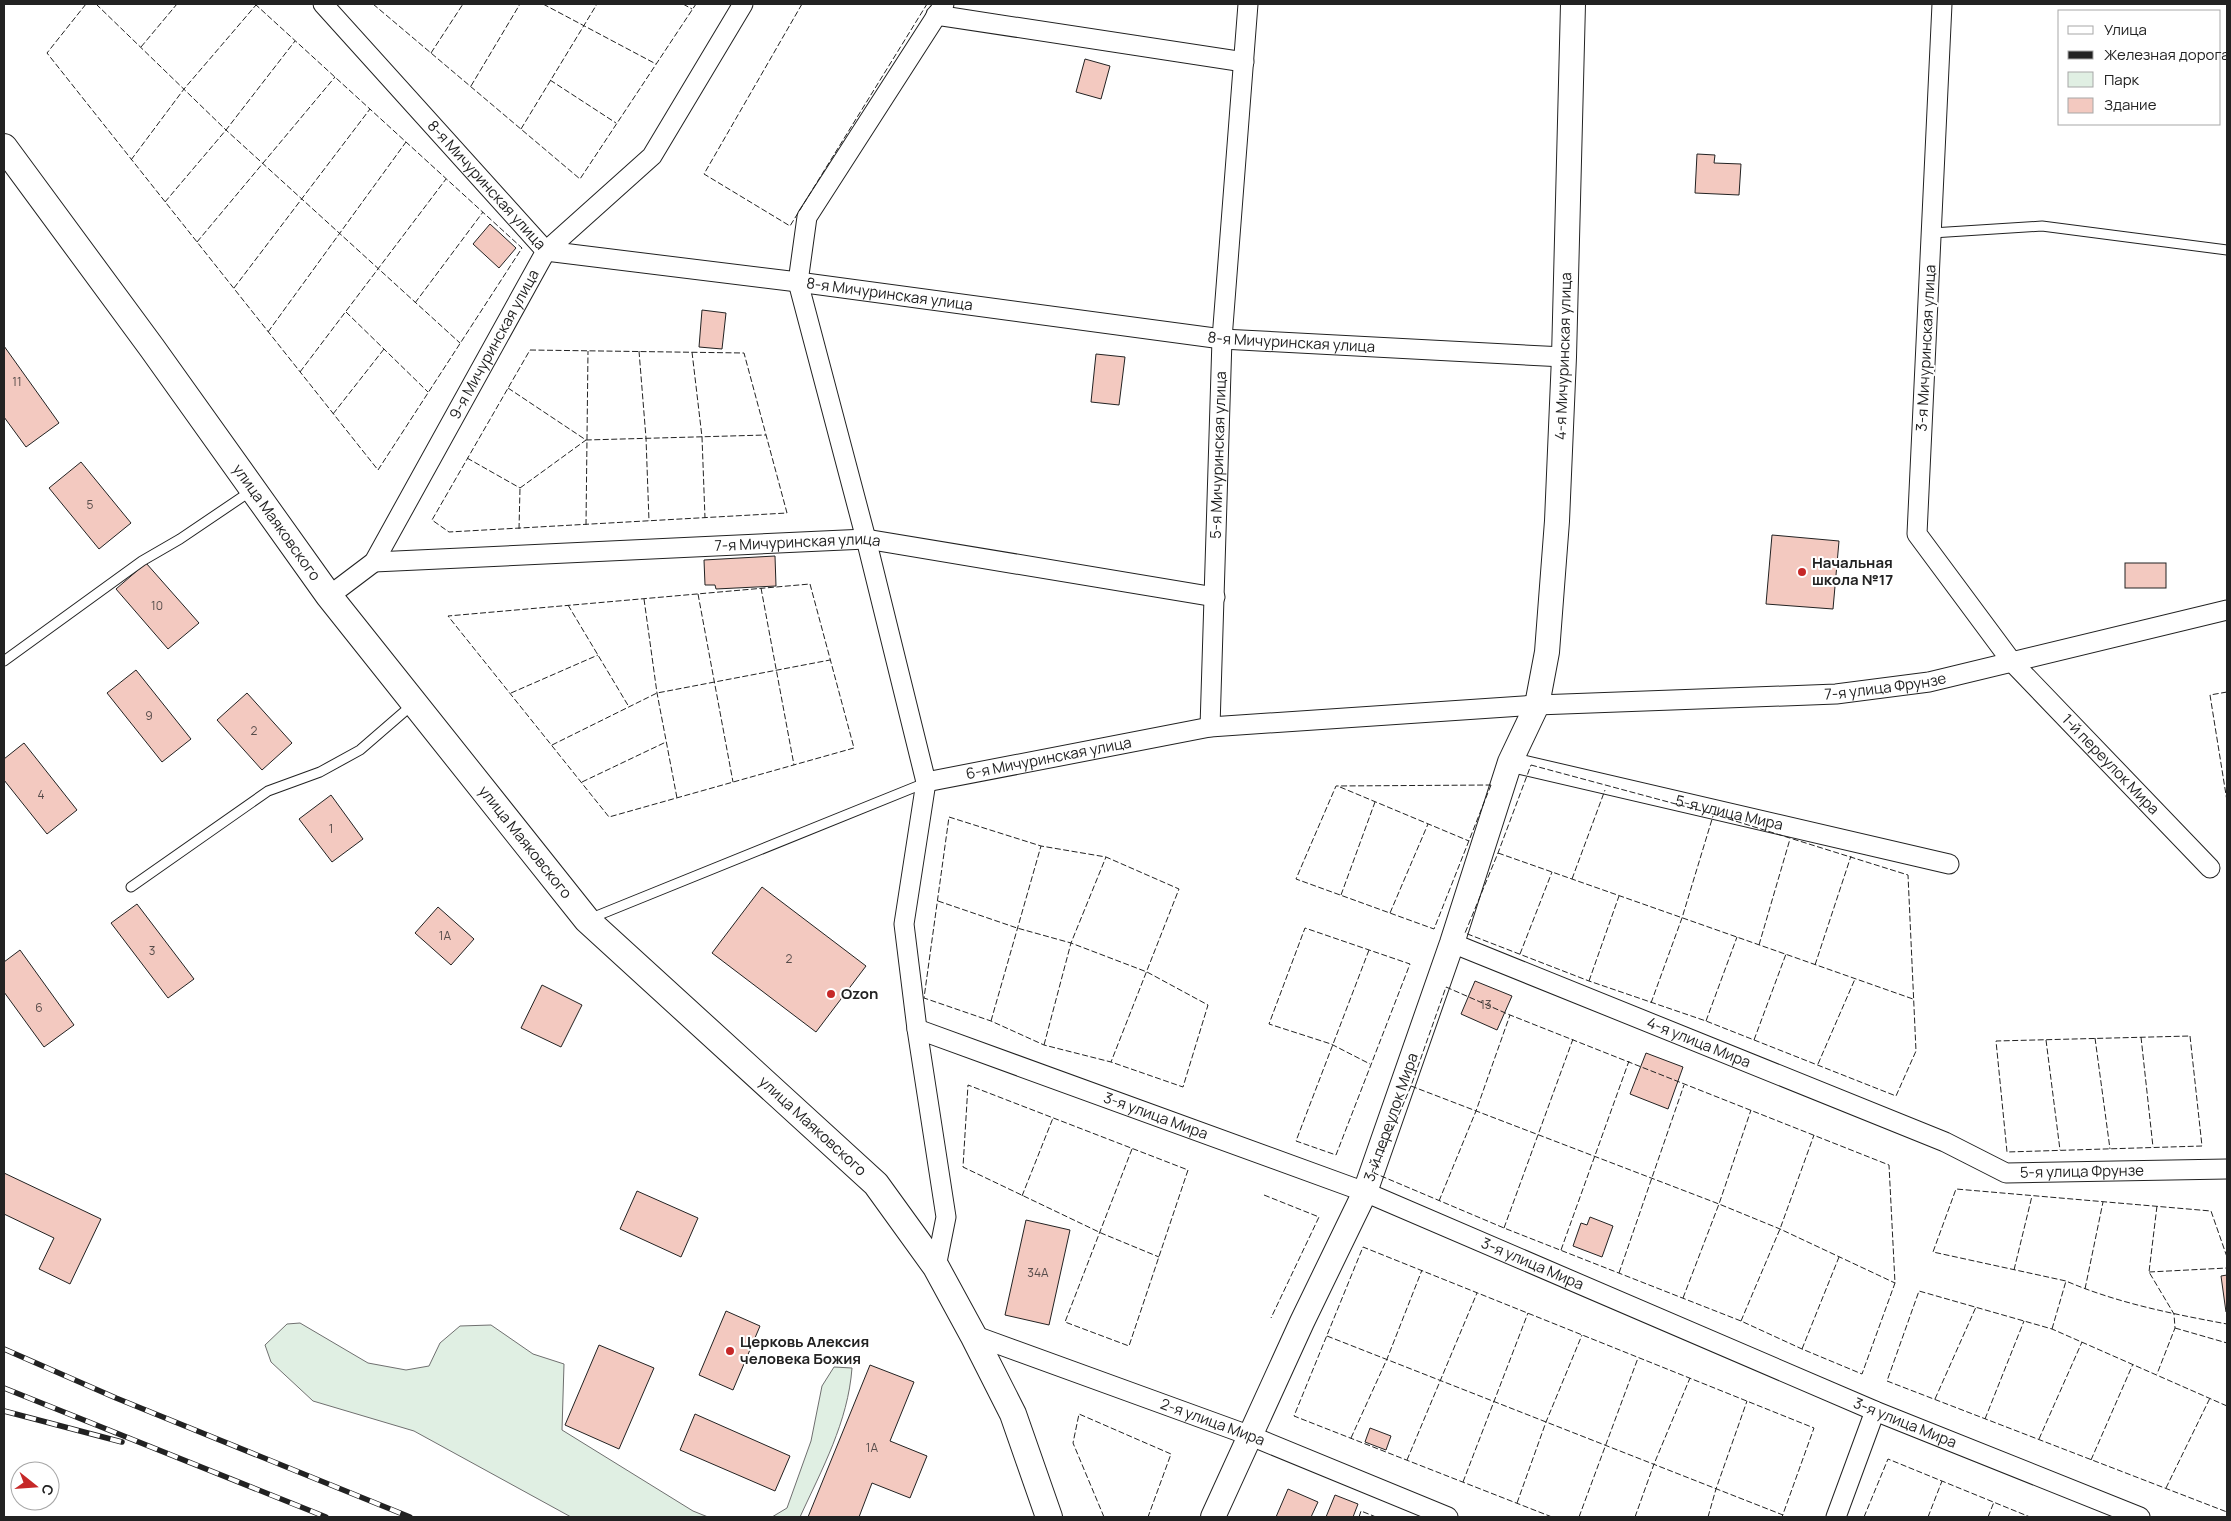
<svg xmlns="http://www.w3.org/2000/svg" width="2231" height="1521" font-family="Manrope,sans-serif">
<rect width="100%" height="100%" fill="#fff"/>
<g fill="#e0efe3" stroke="#6f6f6f">
<polygon points="300,1323 368,1363 406,1370 429,1366 440,1343 460,1326 491,1325 533,1354 564,1364 562,1430 693,1511 708,1517 571,1517 414,1431 313,1401 271,1362 265,1345 287,1324"/>
<path d="M834,1367L852,1368C848,1422 822,1469 800,1517H772L787,1508L811,1441L822,1386Z"/>
</g>
<g fill="#f3c9c0" stroke="#222">
<polygon points="1085,59 1110,66 1101,99 1076,92"/>
<polygon points="1697,154 1715,155 1714,163 1741,164 1739,195 1695,193"/>
<polygon points="490,224 516,248 499,268 473,244"/>
<polygon points="702,310 726,313 722,349 699,347"/>
<polygon points="4,346 59,423 26,447 4,417"/>
<polygon points="1096,354 1125,357 1119,405 1091,402"/>
<polygon points="81,462 131,523 99,549 49,488"/>
<polygon points="1772,535 1839,541 1833,609 1766,604"/>
<polygon points="775,556 776,586 716,589 715,585 705,585 704,560"/>
<polygon points="146,563 199,623 168,649 116,589"/>
<rect x="2125" y="563" width="41" height="25"/>
<polygon points="136,670 191,739 162,762 107,693"/>
<polygon points="247,693 292,743 262,770 217,720"/>
<polygon points="24,743 77,810 47,834 4,780 4,759"/>
<polygon points="331,795 363,839 332,862 299,819"/>
<polygon points="762,887 866,966 816,1032 712,953"/>
<polygon points="137,904 194,979 168,998 111,923"/>
<polygon points="438,907 474,939 451,965 415,933"/>
<polygon points="20,950 74,1025 44,1047 4,992 4,962"/>
<polygon points="1475,981 1512,996 1497,1030 1461,1014"/>
<polygon points="542,985 582,1005 561,1047 521,1028"/>
<polygon points="1646,1053 1683,1067 1668,1109 1630,1094"/>
<polygon points="4,1173 101,1219 70,1284 39,1269 54,1238 4,1214"/>
<polygon points="637,1191 698,1218 681,1257 620,1229"/>
<polygon points="1590,1217 1613,1226 1602,1257 1573,1246 1581,1223 1587,1225"/>
<polygon points="1026,1220 1070,1230 1049,1325 1005,1315"/>
<polygon points="2227,1275 2227,1312 2226,1312 2221,1276"/>
<polygon points="726,1311 760,1326 733,1390 699,1375"/>
<polygon points="599,1345 654,1368 619,1449 565,1425"/>
<polygon points="870,1365 914,1382 890,1441 927,1456 910,1498 872,1483 859,1517 808,1517"/>
<polygon points="695,1414 790,1456 775,1491 680,1450"/>
<polygon points="1370,1428 1391,1436 1386,1450 1365,1442"/>
<polygon points="1288,1489 1318,1502 1311,1517 1276,1517"/>
<polygon points="1335,1495 1358,1504 1353,1517 1326,1517"/>
</g>
<g fill="none" stroke-linecap="round" stroke-linejoin="round">
<g stroke="#222" stroke-width="11">
<g id="service">
<polyline points="1932,233 2042,226 2227,250"/>
<polyline points="4,661 142,561 180,539 251,491"/>
<polyline points="131,887 268,791 320,772 360,750 412,705"/>
<polyline points="589,919 925,783"/>
</g>
</g>
<g stroke="#222" stroke-width="21">
<g id="minor">
<path id="s1" d="M323,4L546,251L798,282L1222,339L1564,357"/>
<path id="s2" d="M1942,4L1917,534L2012,662L2210,868"/>
<polyline points="936,15 1244,62"/>
<path id="s3" d="M374,562L866,539L1215,597"/>
<path id="s4" d="M329,596L374,562L546,251L652,156L743,4"/>
<path id="s5" d="M1210,727L1222,339L1248,4"/>
<path id="s6" d="M1510,762L1949,864"/>
<path id="s7" d="M926,782L1210,727L1537,705L1836,694L1929,682L2227,610"/>
<path id="s8" d="M1452,943L1945,1142L2006,1173L2227,1169"/>
<path id="s9" d="M917,1029L1365,1192L1875,1411L2140,1517"/>
<polyline points="936,1267 946,1217 917,1029 904,924 926,782 866,539 798,282 807,217 944,4"/>
<path id="s10" d="M973,1335L1251,1436L1448,1517"/>
<polyline points="1836,1517 1875,1411"/>
</g>
</g>
<g stroke="#222" stroke-width="26">
<g id="tertiary">
<path id="s11" d="M1213,1517L1302,1322L1365,1192L1452,943L1510,762L1537,705L1547,652L1557,521L1564,357L1573,4"/>
</g>
</g>
<g stroke="#222" stroke-width="28">
<g id="secondary">
<path id="s12" d="M4,147L152,348L329,596L587,920L876,1184L936,1267L973,1335L1013,1414L1049,1517"/>
</g>
</g>
<use href="#service" stroke="#fff" stroke-width="9"/>
<use href="#minor" stroke="#fff" stroke-width="19"/>
<use href="#tertiary" stroke="#fff" stroke-width="24"/>
<use href="#secondary" stroke="#fff" stroke-width="26"/>
<g stroke="#222" stroke-width="5.5">
<g id="rail">
<polyline points="4,1349 116,1398 410,1517"/>
<polyline points="4,1388 326,1517"/>
<polyline points="4,1411 122,1442"/>
</g>
</g>
<use href="#rail" stroke="#fff" stroke-width="4" stroke-dasharray="11" stroke-linecap="butt"/>
<g stroke="#222" stroke-width="1" stroke-dasharray="6 2.5" stroke-linecap="butt">
<polyline points="86,4 47,53 378,470 522,248 255,4"/>
<polyline points="96,4 226,130 460,343"/>
<polyline points="373,4 580,179 696,4"/>
<polyline points="543,4 656,64"/>
<polyline points="683,4 692,9"/>
<polyline points="802,4 704,174 790,226 927,4"/>
<polyline points="141,47 177,4"/>
<polyline points="431,53 463,4"/>
<polyline points="550,80 616,123"/>
<polyline points="471,86 520,4"/>
<polyline points="521,129 597,4"/>
<polyline points="131,160 184,89 256,5"/>
<polyline points="165,202 226,130 295,41"/>
<polyline points="197,242 335,77"/>
<polyline points="234,288 370,109"/>
<polyline points="415,303 483,212"/>
<polyline points="346,312 428,392"/>
<polyline points="268,332 406,142"/>
<polygon points="530,350 744,353 787,513 449,532 432,520"/>
<polyline points="639,351 646,438 649,521"/>
<polyline points="692,352 702,437 705,518"/>
<polyline points="300,372 446,179"/>
<polyline points="508,388 586,440 766,435"/>
<polyline points="333,414 384,349"/>
<polyline points="467,458 520,488"/>
<polyline points="520,488 586,440"/>
<polyline points="586,525 588,351"/>
<polyline points="519,529 520,488"/>
<polygon points="810,584 854,748 609,817 448,616"/>
<polyline points="761,588 794,765"/>
<polyline points="698,594 733,782"/>
<polyline points="644,599 657,693 677,798"/>
<polyline points="568,605 629,707"/>
<polyline points="2227,692 2210,695 2227,801"/>
<polyline points="511,693 598,655"/>
<polyline points="552,745 657,693 830,660"/>
<polygon points="1531,765 1713,814 1908,875 1916,1051 1896,1096 1706,1021 1589,981 1465,933 1498,853"/>
<polyline points="582,782 666,742"/>
<polygon points="1491,785 1434,929 1296,879 1336,786"/>
<polyline points="1340,787 1469,841"/>
<polyline points="1498,853 1913,999"/>
<polyline points="1572,879 1605,790"/>
<polyline points="1341,895 1375,802"/>
<polyline points="938,901 1017,928 1071,943 1147,972 1208,1005 1183,1087 1111,1062 1044,1045 991,1021 924,998 949,817 1041,846 1106,857 1179,889 1111,1062"/>
<polyline points="1390,913 1428,824"/>
<polyline points="1759,945 1790,839"/>
<polyline points="1369,950 1296,1141 1336,1155 1410,964 1305,928 1269,1024 1331,1044 1370,1064"/>
<polyline points="1520,954 1552,872"/>
<polyline points="1815,965 1851,856"/>
<polyline points="1589,981 1619,896"/>
<polygon points="1446,987 1510,1015 1889,1165 1895,1283 1862,1374 1802,1349 1741,1321 1504,1228 1374,1173 1411,1086"/>
<polyline points="1651,1003 1682,918 1713,816"/>
<polyline points="991,1021 1041,846"/>
<polyline points="1706,1021 1737,937"/>
<polygon points="2190,1036 2202,1146 2007,1152 1996,1041"/>
<polyline points="2141,1037 2153,1147"/>
<polyline points="2095,1038 2110,1149"/>
<polyline points="1754,1040 1786,954"/>
<polyline points="2046,1040 2060,1150"/>
<polyline points="1044,1045 1071,943 1106,857"/>
<polyline points="1818,1064 1855,979"/>
<polyline points="1411,1086 1719,1204 1780,1229 1895,1283"/>
<polyline points="1132,1149 1065,1322 1129,1346 1188,1170 968,1085 963,1167 1101,1233 1159,1257"/>
<polyline points="1264,1195 1319,1217 1271,1318"/>
<polyline points="1022,1196 1053,1118"/>
<polyline points="1439,1201 1476,1111 1510,1015"/>
<polyline points="2157,1206 2149,1272 2174,1314 2175,1328 2157,1374"/>
<polyline points="1504,1228 1573,1039"/>
<polyline points="1561,1250 1629,1061"/>
<path d="M2227,1257L2211,1211L1956,1189L1933,1252L2066,1281C2117,1303 2173,1314 2227,1324"/>
<polyline points="2014,1270 2032,1196"/>
<polyline points="2149,1272 2227,1268"/>
<polyline points="1619,1273 1684,1085"/>
<polyline points="2085,1289 2103,1202"/>
<polyline points="1683,1298 1719,1204 1751,1110"/>
<polyline points="1741,1321 1780,1229 1814,1135"/>
<polyline points="2175,1328 2227,1343"/>
<polyline points="2052,1329 2066,1281"/>
<polyline points="1327,1336 1783,1515"/>
<polyline points="1802,1349 1839,1257"/>
<polyline points="1935,1399 1976,1307"/>
<polyline points="2227,1406 2052,1329 1919,1291 1887,1381 2227,1512"/>
<polyline points="1985,1419 2024,1321"/>
<polyline points="1351,1438 1387,1359 1422,1270"/>
<polyline points="2039,1439 2082,1342"/>
<polyline points="1407,1460 1477,1293"/>
<polyline points="2091,1460 2133,1364"/>
<polyline points="1463,1482 1528,1313"/>
<polyline points="2166,1488 2210,1398"/>
<polyline points="1517,1503 1546,1422 1582,1335"/>
<polyline points="1104,1517 1073,1443 1079,1414 1171,1454 1148,1517"/>
<polyline points="1359,1517 1361,1511 1376,1517"/>
<polyline points="1552,1517 1294,1416 1363,1247 1814,1428 1782,1517"/>
<polyline points="1579,1517 1638,1358"/>
<polyline points="1635,1517 1654,1464 1690,1378"/>
<polyline points="1708,1517 1716,1489 1747,1401"/>
<polyline points="1864,1517 1888,1459 2030,1517"/>
<polyline points="1928,1517 1942,1481"/>
<polyline points="1988,1517 1994,1502"/>
</g>
</g>
<g fill="#c62828" stroke="#fff" stroke-width="2">
<circle cx="1802" cy="572" r="5"/>
<circle cx="831" cy="994" r="5"/>
<circle cx="730" cy="1351" r="5"/>
</g>
<g text-anchor="middle" stroke-width="4" stroke-linejoin="round" paint-order="stroke">
<g font-size="12" fill="#564c4a">
<text x="17" y="386">11</text>
<text x="90" y="509">5</text>
<text x="157" y="610">10</text>
<text x="149" y="720">9</text>
<text x="254" y="735">2</text>
<text x="41" y="799">4</text>
<text x="331" y="833">1</text>
<text x="445" y="940">1А</text>
<text x="152" y="955">3</text>
<text x="789" y="963">2</text>
<text x="1486" y="1009">13</text>
<text x="39" y="1012">6</text>
<text x="1038" y="1277">34А</text>
<text x="872" y="1452">1А</text>
</g>
<g font-size="15" fill="#222" stroke="#fff">
<text dy="5" stroke="none"><textPath href="#s1" startOffset="244">8-я Мичуринская улица</textPath></text>
<text dy="5" stroke="none"><textPath href="#s1" startOffset="679">8-я Мичуринская улица</textPath></text>
<text dy="5" stroke="none"><textPath href="#s1" startOffset="1084">8-я Мичуринская улица</textPath></text>
<text dy="5" stroke="none"><textPath href="#s4" startOffset="305">9-я Мичуринская улица</textPath></text>
<text transform="translate(1926 348) rotate(-87)" y="5">3-я Мичуринская улица</text>
<text dy="5" stroke="none"><textPath href="#s11" startOffset="1226">4-я Мичуринская улица</textPath></text>
<text dy="5" stroke="none"><textPath href="#s5" startOffset="272">5-я Мичуринская улица</textPath></text>
<text dy="5" stroke="none"><textPath href="#s12" startOffset="464">улица Маяковского</textPath></text>
<text dy="5" stroke="none"><textPath href="#s3" startOffset="424">7-я Мичуринская улица</textPath></text>
<text dy="5" stroke="none"><textPath href="#s7" startOffset="966">7-я улица Фрунзе</textPath></text>
<text dy="5" stroke="none"><textPath href="#s7" startOffset="125">6-я Мичуринская улица</textPath></text>
<text dy="5" stroke="none"><textPath href="#s2" startOffset="832">1-й переулок Мира</textPath></text>
<text dy="5" stroke="none"><textPath href="#s6" startOffset="225">5-я улица Мира</textPath></text>
<text dy="5" stroke="none"><textPath href="#s12" startOffset="869">улица Маяковского</textPath></text>
<text dy="5" stroke="none"><textPath href="#s8" startOffset="266">4-я улица Мира</textPath></text>
<text dy="5" stroke="none"><textPath href="#s9" startOffset="254">3-я улица Мира</textPath></text>
<text dy="5" stroke="none"><textPath href="#s11" startOffset="438">3-й переулок Мира</textPath></text>
<text dy="5" stroke="none"><textPath href="#s12" startOffset="1274">улица Маяковского</textPath></text>
<text dy="5" stroke="none"><textPath href="#s8" startOffset="676">5-я улица Фрунзе</textPath></text>
<text dy="5" stroke="none"><textPath href="#s9" startOffset="659">3-я улица Мира</textPath></text>
<text dy="5" stroke="none"><textPath href="#s10" startOffset="255">2-я улица Мира</textPath></text>
<text dy="5" stroke="none"><textPath href="#s9" startOffset="1064">3-я улица Мира</textPath></text>
</g>
<g font-size="15" font-weight="bold" fill="#222" stroke="#fff" text-anchor="start">
<text x="1812" y="568">Начальная<tspan x="1812" dy="17">школа №17</tspan></text>
<text x="841" y="999">Ozon</text>
<text x="740" y="1347">Церковь Алексия<tspan x="740" dy="17">человека Божия</tspan></text>
</g>
</g>
<rect width="2231" height="1521" fill="none" stroke="#222222" stroke-width="10"/>
<rect x="2058" y="10" width="162" height="115" fill="#ffffff" stroke="#a7a7a7"/>
<rect x="2068" y="26" width="25" height="8" fill="#ffffff" stroke="#a7a7a7"/>
<text x="2104" y="35" font-size="15" fill="#222222">Улица</text>
<rect x="2068" y="51" width="25" height="8" fill="#222222" stroke="#a7a7a7"/>
<text x="2104" y="60" font-size="15" fill="#222222">Железная дорога</text>
<rect x="2068" y="72" width="25" height="15" fill="#e0efe3" stroke="#a7a7a7"/>
<text x="2104" y="85" font-size="15" fill="#222222">Парк</text>
<rect x="2068" y="98" width="25" height="15" fill="#f3c9c0" stroke="#a7a7a7"/>
<text x="2104" y="110" font-size="15" fill="#222222">Здание</text>
<g transform="translate(35 1486) rotate(107)"><circle r="24" fill="#ffffff" stroke="#a7a7a7"/>
<path d="M0-4L9 19L0 12L-9 19Z" fill="#c62828"/>
<text y="-8" font-size="14" font-weight="bold" text-anchor="middle" fill="#222222">С</text>
</g>
</svg>
